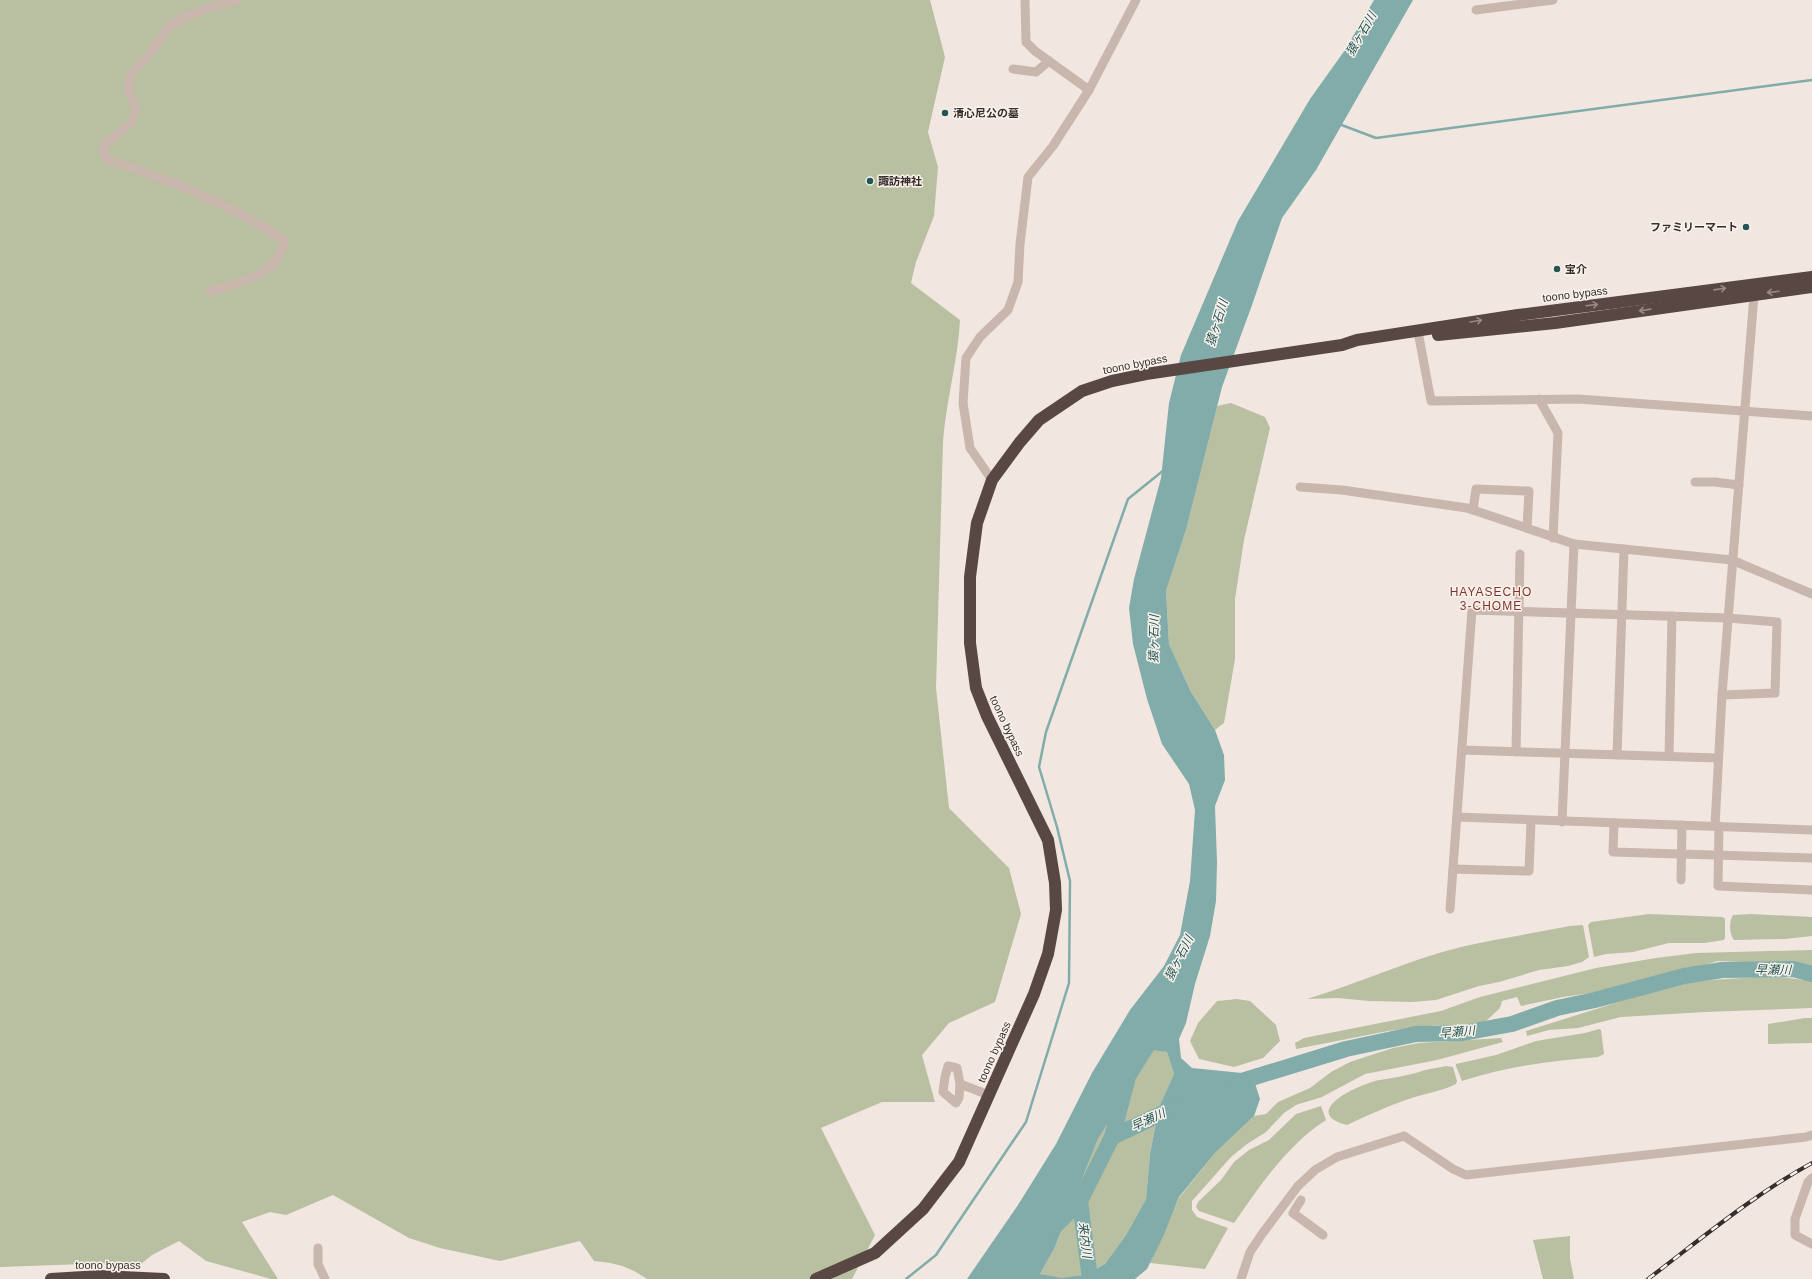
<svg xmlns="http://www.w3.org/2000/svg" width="1812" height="1279" font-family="Arial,'Noto Sans JP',sans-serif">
<rect width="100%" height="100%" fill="#f1e7e0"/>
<g fill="#b9bfa1">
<path d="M0,0H930L945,57L928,132L938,167L934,216L916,262L911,283L960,320C958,361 946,400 943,442L936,688L949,808L1009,868L1021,914L995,1002L949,1023L922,1055L935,1102H882L821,1128L875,1235L852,1279H647C628,1266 616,1263 594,1261L580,1241L500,1261L440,1248L409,1238L333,1195L286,1215L270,1212L242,1222L278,1279H271L206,1261L179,1241L152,1255L141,1264L112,1263L0,1267Z"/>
<polygon points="1231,403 1265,417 1270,428 1244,540 1235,599 1235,659 1224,723 1215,730 1191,692 1169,644 1166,591 1186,530 1217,406"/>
<polygon points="1649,914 1723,917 1725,919 1725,938 1724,940 1704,943 1669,943 1633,952 1606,954 1594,957 1588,925 1591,922"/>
<path d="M1751,914L1812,917V936L1785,939L1734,940C1729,934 1729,921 1733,915Z"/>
<path d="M1583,925L1589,957L1582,962L1568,966L1539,970L1499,982L1479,986L1436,1000L1412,1002L1369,1001L1338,998L1307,999C1359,983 1409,960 1461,947C1497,939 1534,933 1570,926Z"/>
<polygon points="1812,950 1812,967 1795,964 1718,961 1637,984 1598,992 1563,997 1521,1006 1517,997 1502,1001 1500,1008 1485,1022 1457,1027 1437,1025 1388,1031 1296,1049 1295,1043 1304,1038 1441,1011 1480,997 1596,968 1656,958 1696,953"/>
<polygon points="1773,976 1812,981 1812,1008 1705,1012 1621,1017 1578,1028 1549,1030 1527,1036 1526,1031 1673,985 1711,980"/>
<polygon points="1237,999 1250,1001 1276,1025 1280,1041 1263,1058 1234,1067 1199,1059 1190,1041 1198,1023 1217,1001"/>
<polygon points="1805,1018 1812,1018 1812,1043 1768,1044 1768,1024"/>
<path d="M1599,1029L1601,1030L1604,1054L1598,1057C1552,1061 1506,1066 1462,1081L1456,1066V1064L1496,1055L1536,1041L1585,1033Z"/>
<polygon points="1501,1038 1503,1042 1437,1060 1365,1074 1322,1097 1296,1105 1284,1113 1266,1132 1247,1144 1231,1157 1192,1201 1192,1210 1197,1217 1228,1228 1205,1269 1150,1263 1179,1198 1215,1153 1254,1116 1266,1114 1278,1102 1310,1088 1331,1072 1350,1062 1393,1048 1419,1043"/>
<polygon points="1154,1049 1167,1052 1174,1074 1159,1107 1150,1154 1146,1199 1126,1235 1105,1264 1085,1275 1061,1279 1040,1274 1054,1249 1098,1139"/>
<path d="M1446,1066L1453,1067L1457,1081L1456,1084C1442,1091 1427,1093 1412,1098C1390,1105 1368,1115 1347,1125C1298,1112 1361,1083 1380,1080C1392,1078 1404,1076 1416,1073C1426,1069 1436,1068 1446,1066Z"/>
<path d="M1321,1106L1326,1120C1287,1145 1260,1186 1234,1223L1199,1211L1196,1207L1198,1202L1221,1180L1234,1162L1249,1150L1269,1140L1296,1114Z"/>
<polygon points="1570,1236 1570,1259 1574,1279 1543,1279 1533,1240"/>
</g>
<path fill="#81aca9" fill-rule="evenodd" d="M1374,0H1413L1316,170L1282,218L1252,305L1222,387L1186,530L1166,591L1169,644L1191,692L1215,730L1224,755L1225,780L1215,806L1217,862L1216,901L1210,936L1195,984L1186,1023L1179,1039L1181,1058L1192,1068L1252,1074L1260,1099L1254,1116L1215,1153L1179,1197L1162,1239L1147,1269L1135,1279H967L1018,1205L1056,1144L1092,1073L1130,1010L1164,966L1180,935L1190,881L1195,810L1189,784L1162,744L1147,699L1133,644L1129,608L1134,579L1161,478L1169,403L1181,355L1238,221L1310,99L1345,50ZM1154,1050L1167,1052L1174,1074L1159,1107L1150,1154L1146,1199L1126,1235L1105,1264L1085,1275L1061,1278L1040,1274L1054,1249L1098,1139Z"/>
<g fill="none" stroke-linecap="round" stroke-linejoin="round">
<g stroke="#81aca9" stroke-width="2.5">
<polyline points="1339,124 1376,138 1812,80"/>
<polyline points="906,1279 936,1255 1026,1122 1069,983 1070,881 1057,827 1039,767 1046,732 1128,499 1164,470"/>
</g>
<g stroke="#81aca9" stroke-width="16">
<polyline points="1232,1084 1346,1049 1416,1034 1463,1033 1512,1024 1557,1008 1595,1000 1684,976 1722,970 1793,969 1812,974"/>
<polyline points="1112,1137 1178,1106"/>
<polyline points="1080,1201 1090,1279"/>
<polyline points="1052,1229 1080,1201 1112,1137 1127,1081"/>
</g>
<g stroke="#c9b6ad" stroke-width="9">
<polyline points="1025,0 1026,42 1035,51 1089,90"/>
<polyline points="1476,10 1553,0"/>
<polyline points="1013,69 1036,72 1049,61"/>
<path d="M210,291C238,283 281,275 284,240C230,205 173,180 111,161L105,157L103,146L131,123L135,114V105L129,92L130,75L148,56L171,25L183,18L206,9L237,0"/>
<polyline points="1419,337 1431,401 1578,399 1812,416"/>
<polyline points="1539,399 1558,433 1553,538"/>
<polyline points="992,480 970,448 963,403 966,358 980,337 1008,310 1018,282 1020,244 1028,177 1053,146 1089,90 1136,0"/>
<polyline points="1695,482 1715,482 1739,485"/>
<polyline points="1300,487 1342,490 1467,508 1574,544 1732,560 1812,594"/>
<polyline points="1473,510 1476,489 1529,491 1527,528"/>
<polyline points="1462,750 1718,758"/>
<polyline points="1516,752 1520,554"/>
<polyline points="1617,755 1624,549"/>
<polyline points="1669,756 1672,616"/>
<polyline points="1457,817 1812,830"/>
<polyline points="1562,822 1574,544"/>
<polyline points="1614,823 1613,852 1812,858"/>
<polyline points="1715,826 1722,695 1754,295"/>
<polyline points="1719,826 1718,886 1812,890"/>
<polyline points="1453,869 1529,871 1531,821"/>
<polyline points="1681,880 1682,825"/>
<polyline points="1450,909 1472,610 1728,618 1777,622 1775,693 1722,695"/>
<polyline points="960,1084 957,1068 948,1066 945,1077 943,1092 956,1103 959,1098 960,1084 989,1095"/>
<polyline points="1812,1178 1808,1182 1795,1219 1795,1235 1812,1244"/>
<polyline points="1301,1200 1293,1213 1323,1235"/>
<polyline points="318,1248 318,1264 325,1279"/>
<polyline points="1241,1279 1250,1252 1262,1234 1298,1186 1315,1170 1337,1157 1404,1136 1453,1169 1466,1175 1806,1137 1812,1135"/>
</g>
<g stroke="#584743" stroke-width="12">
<polyline points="1438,335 1555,323 1812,287"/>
<polyline points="51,1279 100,1276 164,1279"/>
<polyline points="816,1279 875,1253 923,1209 959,1162 1034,994 1048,954 1056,910 1055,883 1048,840 987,716 976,688 970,643 970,577 977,523 992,480 1020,442 1039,420 1082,391 1112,381 1146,374 1342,345 1357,340 1518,315 1812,277"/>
</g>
<g stroke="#372d2b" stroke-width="4">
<path id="rail" d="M1648,1279C1701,1239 1753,1195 1812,1163"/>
</g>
<use href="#rail" stroke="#f9f2ec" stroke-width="2.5" stroke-dasharray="8" stroke-linecap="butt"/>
</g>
<defs><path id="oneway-shaft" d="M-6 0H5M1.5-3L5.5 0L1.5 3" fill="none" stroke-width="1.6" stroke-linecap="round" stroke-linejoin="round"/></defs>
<g stroke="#988b87">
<use href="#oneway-shaft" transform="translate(1720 289) rotate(-8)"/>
<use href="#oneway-shaft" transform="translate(1773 292) rotate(173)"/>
<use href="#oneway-shaft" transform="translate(1592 305) rotate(-7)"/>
<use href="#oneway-shaft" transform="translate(1645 310) rotate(172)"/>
<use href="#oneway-shaft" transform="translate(1476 321) rotate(-9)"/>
</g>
<g fill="#235653" stroke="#f9f2ec" stroke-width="1.5">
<circle cx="945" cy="113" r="4"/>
<circle cx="870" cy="181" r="4"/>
<circle cx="1746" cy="227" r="4"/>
<circle cx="1557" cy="269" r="4"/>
</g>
<g text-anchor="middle" stroke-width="3" stroke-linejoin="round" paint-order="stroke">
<g font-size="11" font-weight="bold" fill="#372d2b" stroke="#f9f2ec" text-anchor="start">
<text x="953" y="117">清心尼公の墓</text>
<text x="878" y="185">諏訪神社</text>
<text x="1738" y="231" text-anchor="end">ファミリーマート</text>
<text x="1565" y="273">宝介</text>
</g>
<g font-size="11" fill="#372d2b" stroke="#f9f2ec">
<text transform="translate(1575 294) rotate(-7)" y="4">toono bypass</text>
<text transform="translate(1135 364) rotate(-11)" y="4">toono bypass</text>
<text transform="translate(1007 726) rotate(65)" y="4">toono bypass</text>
<text transform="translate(994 1052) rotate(-66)" y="4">toono bypass</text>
<text x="108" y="1269">toono bypass</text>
</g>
<g font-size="12" font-style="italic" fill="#235653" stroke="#f9f2ec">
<text transform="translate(1361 34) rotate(-60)" y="4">猿ヶ石川</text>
<text transform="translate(1217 323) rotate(-73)" y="4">猿ヶ石川</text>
<text transform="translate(1154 639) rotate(-89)" y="4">猿ヶ石川</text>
<text transform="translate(1179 958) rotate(-63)" y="4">猿ヶ石川</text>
<text transform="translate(1773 970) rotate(1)" y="4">早瀬川</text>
<text transform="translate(1457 1032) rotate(-5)" y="4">早瀬川</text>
<text transform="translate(1148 1120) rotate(-25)" y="4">早瀬川</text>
<text transform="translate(1085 1240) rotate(83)" y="4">来内川</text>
</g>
<g font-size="12" letter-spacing="1" fill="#80352a" stroke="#f9f2ec">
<text x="1491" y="596">HAYASECHO<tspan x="1491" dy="14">3-CHOME</tspan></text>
</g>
</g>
</svg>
